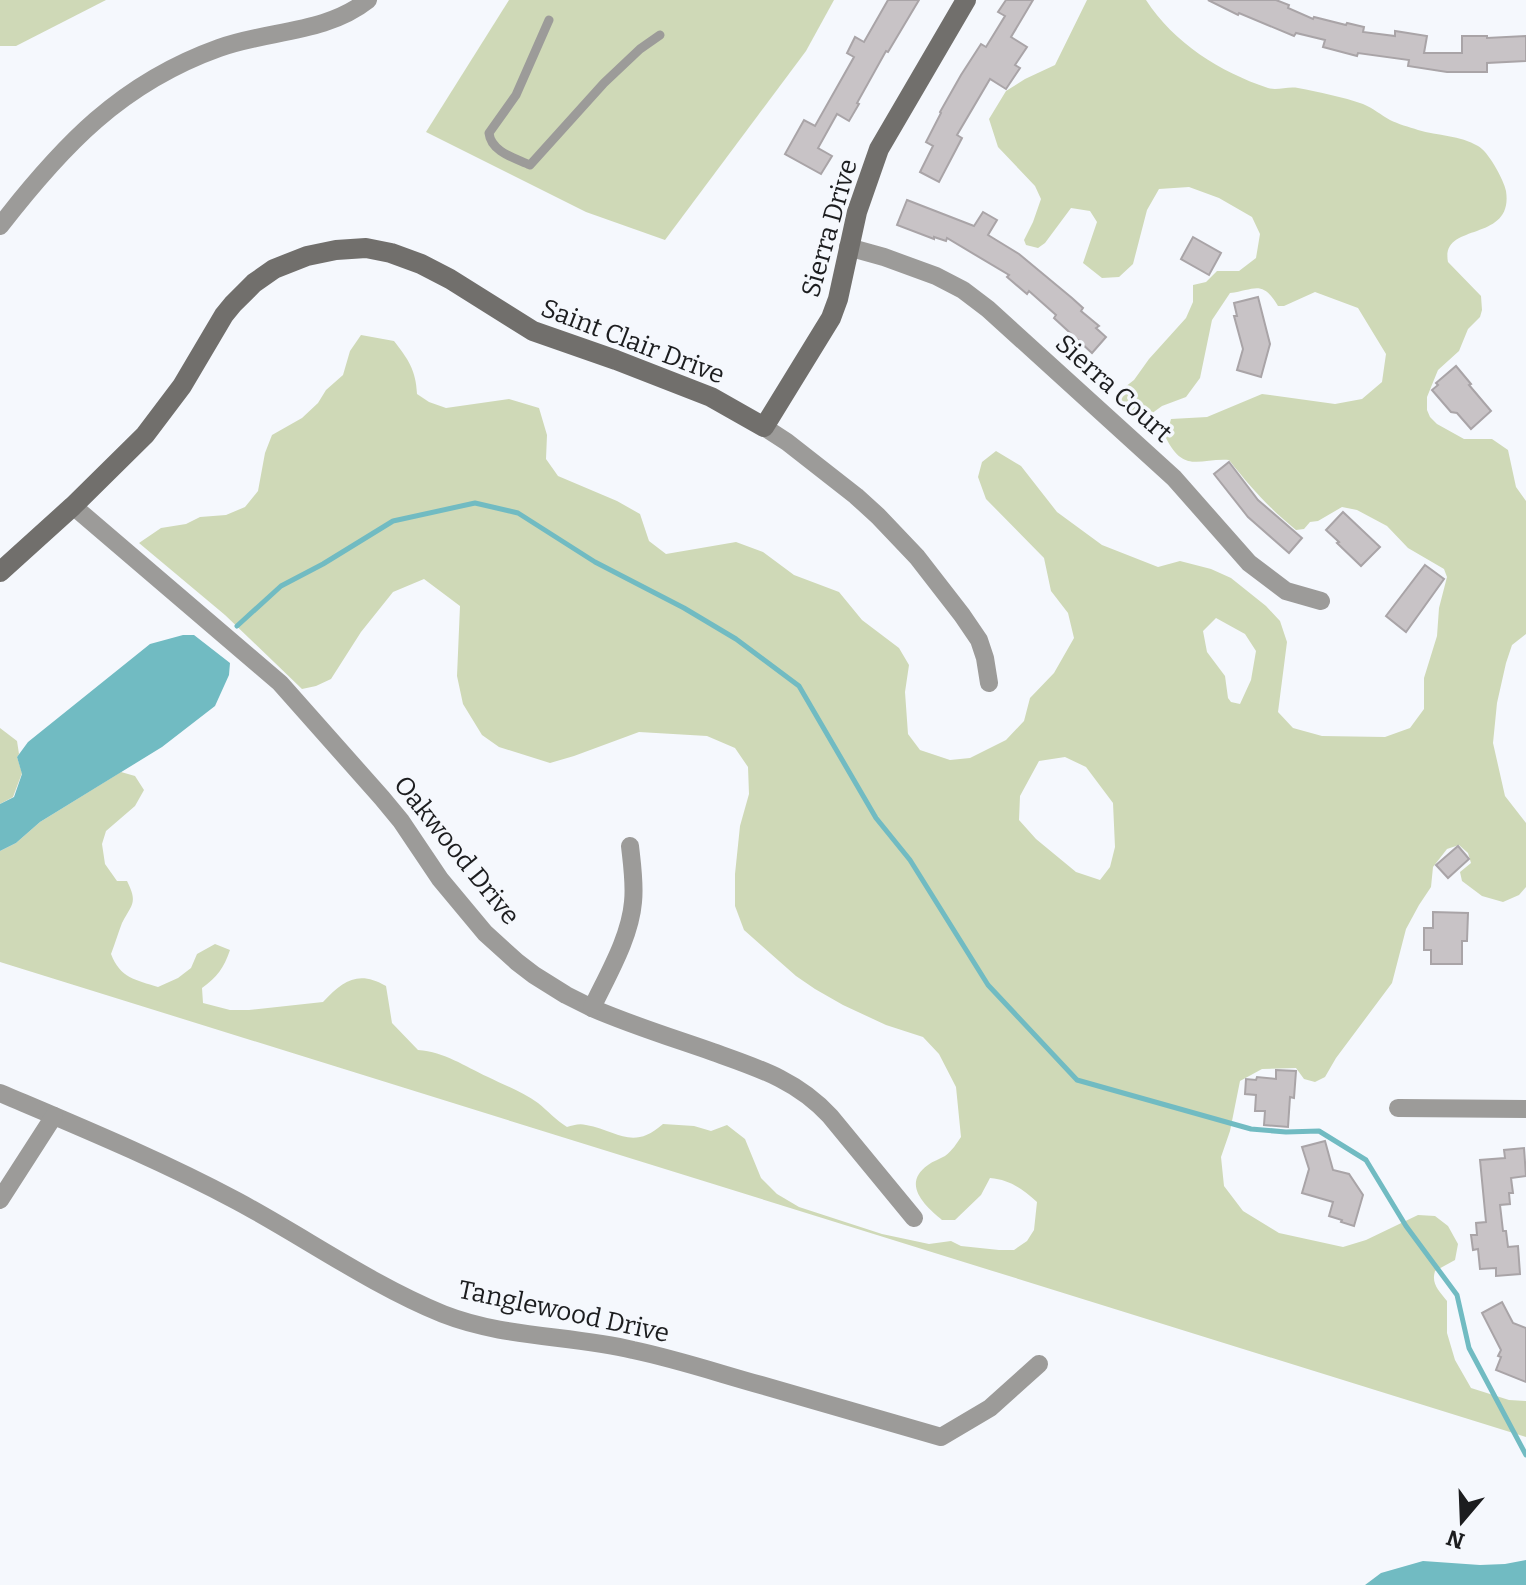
<svg xmlns="http://www.w3.org/2000/svg" width="1526" height="1585" font-family="Bitter,serif">
<rect width="100%" height="100%" fill="#f5f8fd"/>
<g fill="#cfd9b7" fill-rule="evenodd">
<polygon points="0,0 106,0 16,46 0,46"/>
<polygon points="509,0 834,0 806,51 665,240 586,212 426,132"/>
<path d="M1087,0H1146C1174,43 1220,72 1268,88C1277,91 1288,86 1298,88C1319,92 1343,97 1363,104C1373,108 1381,115 1390,120C1398,124 1409,127 1418,130C1438,136 1460,135 1478,146C1488,151 1504,180 1506,191C1514,244 1440,221 1448,262L1481,296L1482,310L1480,317L1468,329L1459,351L1438,370L1427,397V410L1430,417L1437,424L1464,439H1492L1508,450L1516,487L1526,501V634L1512,645L1506,663L1497,703L1493,743L1505,796L1526,823V887L1519,895L1503,902L1482,896L1462,881L1460,872L1471,863L1468,853L1459,845L1447,849L1433,867L1431,887L1419,905L1406,929L1392,983L1336,1058L1325,1077L1315,1082L1304,1079L1296,1068L1262,1069L1240,1081L1230,1131L1221,1157L1224,1186L1243,1211L1279,1233L1343,1247L1366,1240L1418,1215L1435,1216L1448,1226L1458,1244L1455,1260L1435,1271C1431,1284 1439,1291 1447,1301V1333L1455,1360L1471,1388L1509,1400L1526,1401V1437L0,962V851L16,843L40,822L121,772L135,776L144,790L135,806L106,831L102,844L105,864L117,881H127C138,903 132,904 122,923C118,933 115,944 111,954C120,978 136,980 158,987L178,978L191,968L197,954L215,944L230,950C224,968 217,977 202,988L203,1003L230,1010H249L323,1002C343,980 359,970 386,986L392,1023L418,1050C445,1052 464,1066 488,1077C504,1085 523,1092 538,1103C548,1111 556,1120 567,1127C573,1125 580,1123 586,1125C619,1131 632,1151 663,1124L694,1126L711,1131L727,1125L745,1139L761,1178L777,1194L799,1207L882,1234L929,1244L951,1241L961,1246L999,1250H1014L1027,1241L1034,1230L1037,1202C1022,1189 1011,1180 990,1178L981,1195L955,1220H942C925,1206 901,1184 928,1165C933,1161 940,1159 945,1156C952,1151 957,1143 961,1137L956,1087L939,1054L923,1037L886,1025L843,1005L815,989L796,976L744,930L735,906V874L740,826L749,794L748,767L735,748L707,736L639,732L574,756L550,763L499,747L482,735L463,704L457,676L460,606L424,579L393,592L361,632L331,679L316,686L302,689L225,615L139,543L161,528L186,524L200,517L226,515L245,507L258,491L265,453L272,435L302,418L318,403L326,390L343,375L350,351L361,335L394,341C408,359 416,370 417,394L429,402L446,408L509,399L539,408L547,435L546,459L558,476L617,501L640,514L649,541L666,554L736,542L763,552L794,575L839,592L862,620L899,648L909,665L905,692L908,734L920,750L950,760L970,758L1006,740L1024,721L1030,698L1054,673L1074,638L1068,613L1051,591L1044,558L986,499L978,477L982,462L996,451L1021,466L1057,512L1102,545L1158,567L1180,561L1211,569L1231,578L1266,606L1280,621L1287,642L1278,712L1293,728L1322,736L1385,737L1410,728L1424,709V678L1437,636L1439,608L1447,577L1444,569L1408,548L1387,526L1357,510L1342,507L1318,521L1310,522L1304,529L1296,530C1268,507 1252,489 1229,460C1200,458 1184,474 1166,438L1171,419L1207,417L1262,394L1335,404L1362,399L1382,382L1386,354L1358,308L1315,292L1284,306H1278C1262,279 1255,290 1230,293L1212,320L1200,378L1186,397L1162,406L1151,414L1143,418L1126,408L1116,394L1134,380L1149,359L1186,318L1193,302V285L1206,282L1217,271H1239L1256,258L1260,234L1252,217L1219,198L1189,187L1159,189L1147,210L1133,264L1119,277L1102,278L1083,263L1097,222L1090,211L1071,208L1045,243L1038,248L1026,245L1024,240L1033,222L1041,199L1035,186L998,147L989,119L1006,91L1025,79L1055,65ZM1216,618L1245,634L1256,651L1251,680L1240,704L1231,702L1228,698L1225,676L1207,652L1203,631ZM1065,757L1086,767L1113,803L1115,847L1110,867L1100,880L1076,872L1036,839L1019,820L1020,796L1039,761Z"/>
<polygon points="0,728 17,741 19,754 17,757 22,773 13,797 0,804"/>
</g>
<g fill="#71bbc2">
<polygon points="183,635 194,635 230,663 229,675 215,706 162,747 40,822 16,843 0,851 0,804 14,797 22,774 17,757 28,742 150,644"/>
<polygon points="1526,1560 1526,1585 1365,1585 1381,1573 1423,1561 1480,1565 1505,1564"/>
</g>
<g fill="none" stroke-linecap="round" stroke-linejoin="round">
<polyline stroke="#71bbc2" stroke-width="5" points="237,626 281,586 323,564 393,521 475,503 518,513 595,562 684,608 736,639 799,686 876,818 910,860 988,985 1077,1080 1251,1129 1286,1132 1319,1131 1366,1160 1406,1226 1457,1295 1469,1348 1526,1455"/>
</g>
<g fill="#c8c3c6" stroke="#a9a4a7" stroke-width="2">
<polygon points="888,0 919,0 888,52 886,51 857,103 859,104 849,121 837,114 818,148 832,156 821,174 785,154 804,120 815,126 854,57 847,53 855,37 864,42"/>
<polygon points="1006,0 1033,0 1011,37 1027,47 1015,65 1020,68 1006,89 990,79 957,135 962,138 939,182 920,172 933,146 926,142 941,113 940,112 961,75 981,44 986,47 1005,16 998,12"/>
<polygon points="1208,0 1276,0 1289,5 1288,8 1313,19 1314,17 1346,25 1347,23 1364,27 1363,32 1395,36 1395,31 1427,36 1424,53 1462,53 1462,36 1487,36 1487,38 1526,36 1526,61 1487,63 1487,72 1447,72 1408,66 1409,60 1358,53 1357,56 1323,47 1325,40 1296,33 1294,36 1239,13 1238,15"/>
<polygon points="907,200 974,226 983,212 997,220 988,235 1019,254 1072,298 1083,308 1081,311 1099,326 1096,328 1106,337 1092,353 1054,318 1056,315 1029,291 1027,294 1007,277 1009,275 947,238 946,241 934,237 934,239 897,225"/>
<polygon points="1193,237 1221,253 1209,275 1181,259"/>
<polygon points="1258,297 1270,344 1261,377 1237,370 1243,349 1234,316 1237,316 1234,303"/>
<polygon points="1456,366 1471,384 1469,385 1491,411 1471,429 1457,413 1451,412 1432,390 1438,385 1436,383"/>
<polygon points="1229,462 1258,500 1302,538 1289,553 1248,517 1214,474"/>
<polygon points="1343,512 1380,547 1361,566 1337,543 1339,542 1326,530"/>
<polygon points="1425,565 1444,579 1406,632 1386,616"/>
<polygon points="1458,846 1469,859 1448,878 1436,865"/>
<polygon points="1433,912 1468,913 1467,941 1462,941 1462,964 1431,964 1431,950 1424,950 1424,928 1433,928"/>
<polygon points="1276,1070 1296,1071 1294,1098 1290,1097 1288,1127 1264,1125 1265,1111 1255,1111 1256,1095 1245,1094 1246,1079 1256,1080 1257,1077 1276,1079"/>
<polygon points="1325,1141 1333,1170 1349,1174 1363,1195 1354,1226 1341,1222 1342,1220 1329,1216 1333,1202 1302,1193 1309,1169 1302,1147"/>
<polygon points="1524,1148 1526,1176 1511,1178 1513,1193 1509,1193 1510,1204 1500,1205 1503,1231 1506,1231 1508,1247 1518,1246 1520,1274 1496,1276 1496,1268 1480,1269 1478,1249 1473,1250 1471,1235 1477,1235 1476,1223 1486,1222 1480,1160 1505,1158 1504,1150"/>
<polygon points="1502,1302 1513,1323 1526,1328 1526,1382 1496,1370 1501,1357 1498,1356 1501,1350 1482,1313"/>
</g>
<g fill="none" stroke-linecap="round" stroke-linejoin="round">
<path stroke="#9c9b99" stroke-width="9" d="M549,20L516,95L489,133C491,152 515,158 530,165L604,83L640,49L660,35"/>
<g stroke="#9c9b99" stroke-width="18">
<path d="M0,226C62,146 121,83 219,48C268,30 325,34 368,0"/>
<polyline points="848,247 884,257 936,276 963,290 988,309 1174,478 1249,563 1286,591 1321,601"/>
<polyline points="764,427 787,442 856,496 878,516 917,557 962,615 979,640 985,658 989,683"/>
<path d="M73,506L280,683L382,798L401,821L440,879L485,933L517,962L534,975L566,995L592,1008C631,1025 673,1038 713,1052C758,1068 797,1080 830,1116L914,1218"/>
<path d="M592,1008C607,976 630,938 633,902C635,884 632,864 630,846"/>
<path d="M0,1093C80,1127 160,1160 237,1201C306,1238 370,1284 443,1314C504,1338 570,1335 633,1350C676,1359 718,1373 761,1385C821,1402 881,1420 941,1437L990,1408L1039,1364"/>
<polyline points="1398,1108 1526,1109"/>
<polyline points="0,1200 54,1116"/>
</g>
<polyline stroke="#716f6c" stroke-width="20" points="0,572 73,506 145,435 182,386 224,315 233,304 254,283 274,269 307,256 336,250 366,248 391,253 421,264 450,279 533,331 616,360 711,397 764,427 831,318 838,299 857,212 879,149 966,0"/>
</g>
<g text-anchor="middle" stroke-width="7" stroke-linejoin="round" paint-order="stroke">
<g font-size="26" fill="#1c1d1f" stroke="#f5f8fd">
<text transform="translate(829 228) rotate(-74)" y="9">Sierra Drive</text>
<text transform="translate(633 341) rotate(21)" y="9">Saint Clair Drive</text>
<text transform="translate(1114 388) rotate(42)" y="9">Sierra Court</text>
<text transform="translate(457 850) rotate(51)" y="9">Oakwood Drive</text>
<text transform="translate(564 1311) rotate(12)" y="9">Tanglewood Drive</text>
</g>
</g>
<g transform="translate(1462 1521) rotate(199)" stroke="#f5f8fd" stroke-width="6" paint-order="stroke">
<path d="M0-6L14 30L0 20L-14 30Z" fill="#1c1d1f"/>
<text y="-12" font-size="22" font-weight="bold" text-anchor="middle" fill="#1c1d1f">N</text>
</g>
</svg>
